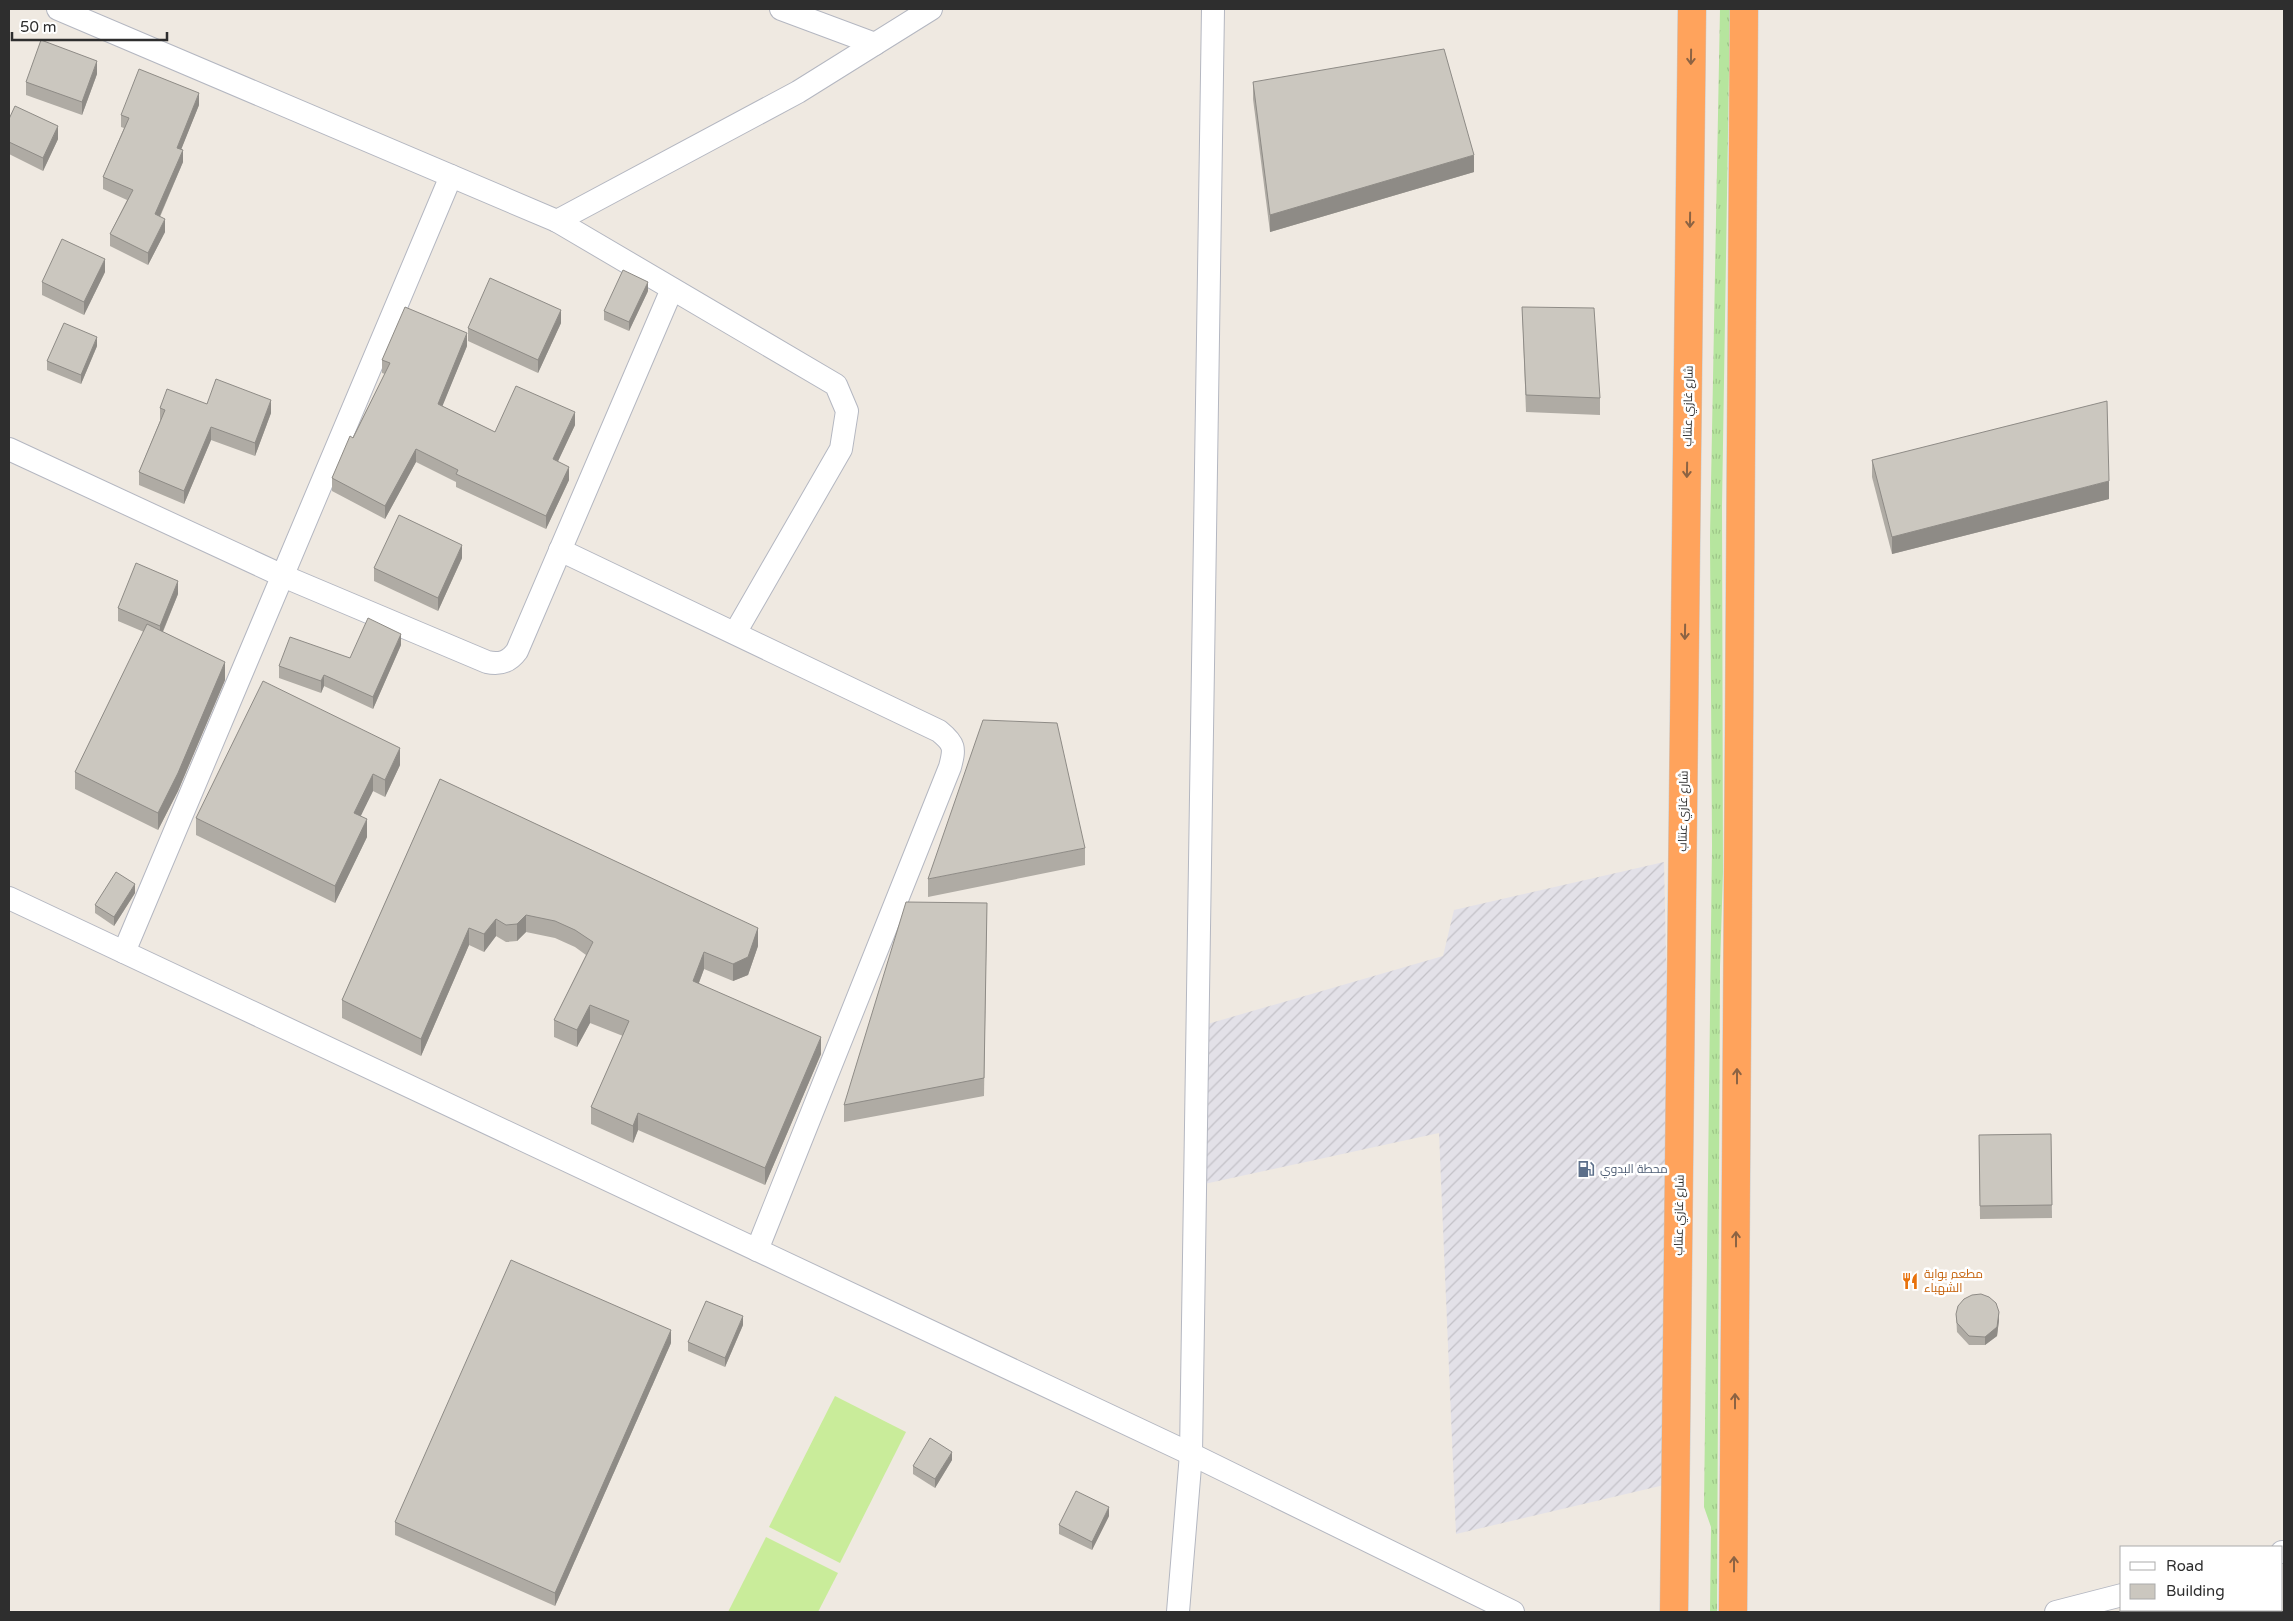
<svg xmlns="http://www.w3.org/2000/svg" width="2293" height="1621" font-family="'Varela Round',Cairo,sans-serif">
<defs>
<pattern id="industrial-furrows" width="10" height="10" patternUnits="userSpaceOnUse" patternTransform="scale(1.25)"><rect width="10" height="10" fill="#e3e1e8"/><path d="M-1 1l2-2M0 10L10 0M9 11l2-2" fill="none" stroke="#c3c1c7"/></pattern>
<pattern id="grass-tufts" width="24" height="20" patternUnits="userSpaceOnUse" patternTransform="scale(1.25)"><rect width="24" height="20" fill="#b6e59e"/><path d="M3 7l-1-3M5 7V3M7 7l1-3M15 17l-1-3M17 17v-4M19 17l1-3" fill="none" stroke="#9dc588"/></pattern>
</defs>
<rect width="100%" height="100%" fill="#efe9e1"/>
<polygon fill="url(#industrial-furrows)" points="1664,862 1677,1482 1456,1534 1439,1133 1195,1186 1197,1027 1443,956 1454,910"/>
<polygon fill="url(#grass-tufts)" points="1720,9 1730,9 1722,506 1723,872 1720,967 1717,1612 1710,1612 1711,1527 1704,1507 1712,846 1710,537"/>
<g fill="#c9ec9a">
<polygon points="835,1396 906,1432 840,1563 769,1527"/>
<polygon points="766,1537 838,1573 818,1612 728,1612"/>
</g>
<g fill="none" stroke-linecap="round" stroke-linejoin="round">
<g stroke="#b4b7c1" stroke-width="24">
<g id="minor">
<polyline points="58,9 557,221 836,385 847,411 841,449 735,633"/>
<polyline points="781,9 875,44"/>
<polyline points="557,221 798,92 931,9"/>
<path d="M9,449L283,576L487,662C500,665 509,662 517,651L672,289"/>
<path d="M560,550L939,731C955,744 955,748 950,767L757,1250"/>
<polyline points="9,898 1191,1454 1513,1612"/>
<polyline points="124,952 451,176"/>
<polyline points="2282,1552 2284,1552"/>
<polyline points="1178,1612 1191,1454 1213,9"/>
<polyline points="2056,1612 2122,1595"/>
</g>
</g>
<g stroke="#c9c9c9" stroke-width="29">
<g id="highway">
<polyline points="1674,1612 1692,9"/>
<polyline points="1733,1612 1744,9"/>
</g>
</g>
<use href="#minor" stroke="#fff" stroke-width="22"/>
<use href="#highway" stroke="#ffa35c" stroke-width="28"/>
</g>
<g fill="#afaba4">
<polygon points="97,74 82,115 26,95 26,82"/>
<polygon points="1253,82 1474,172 1270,232 1253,99"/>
<polygon points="199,105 181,149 183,162 160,217 165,232 148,265 110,246 110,234 127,200 103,189 103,177 124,128 121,127 121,115"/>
<polygon points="9,119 58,139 43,171 9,154"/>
<polygon points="105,272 84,315 42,295 42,282"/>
<polygon points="648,291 629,331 604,320 604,311"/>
<polygon points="1522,307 1600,398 1600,415 1526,412"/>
<polygon points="561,323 538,373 468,341 468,328"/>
<polygon points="97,346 81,384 47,370 47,361"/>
<polygon points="467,346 442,406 495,432 575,425 558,461 569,480 546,529 456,487 456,482 416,462 385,519 332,491 332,478 385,374 382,373 382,360"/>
<polygon points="207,404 271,413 255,456 211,440 184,504 139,485 139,472 160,421 160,408"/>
<polygon points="1872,460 2109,499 1892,554 1872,477"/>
<polygon points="462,558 438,611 374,581 374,568"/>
<polygon points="178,594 163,632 225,680 178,791 158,830 75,789 75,772 144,632 118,621 118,608"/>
<polygon points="401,645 373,709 324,686 321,693 279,678 279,666 350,658"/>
<polygon points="400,765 385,797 373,791 360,816 367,837 335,903 196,835 196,818"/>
<polygon points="440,779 758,946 748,975 733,981 704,969 699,983 821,1054 765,1185 638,1130 633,1143 591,1124 591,1107 623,1036 590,1023 577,1047 554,1037 554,1020 586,955 575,947 555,938 526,932 517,941 506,942 496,936 484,952 469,945 421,1056 342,1018 342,1000"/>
<polygon points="1085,848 1085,865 928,897 928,879"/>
<polygon points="135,893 114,926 95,913 95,905"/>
<polygon points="987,903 984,1096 844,1122 844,1105"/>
<polygon points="2051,1134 2052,1218 1980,1219 1979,1135"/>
<polygon points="1956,1314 1999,1320 1997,1336 1985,1345 1969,1345 1957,1332"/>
<polygon points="743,1325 725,1367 688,1351 688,1342"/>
<polygon points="671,1343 555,1606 395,1535 395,1522"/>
<polygon points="952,1460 935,1488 913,1474 913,1466"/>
<polygon points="1109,1516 1092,1550 1059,1534 1059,1525"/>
</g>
<g fill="#8e8b86">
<polygon points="97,61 97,74 82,115 82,102"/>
<polygon points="199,93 199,105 177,160 177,148"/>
<polygon points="58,126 58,139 43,171 43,158"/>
<polygon points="183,150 183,162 155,227 155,214"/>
<polygon points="1474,155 1474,172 1270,232 1270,215"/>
<polygon points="165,219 165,232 148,265 148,253"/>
<polygon points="105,259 105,272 84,315 84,302"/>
<polygon points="648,282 648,291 629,331 629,322"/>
<polygon points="561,310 561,323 538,373 538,360"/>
<polygon points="467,333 467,346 438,417 438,404"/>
<polygon points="97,337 97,346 81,384 81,375"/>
<polygon points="271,400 271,413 255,456 255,443"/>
<polygon points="575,412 575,425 553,472 553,459"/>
<polygon points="211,427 211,440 184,504 184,491"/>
<polygon points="416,449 416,462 385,519 385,506"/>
<polygon points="569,467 569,480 546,529 546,516"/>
<polygon points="2109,481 2109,499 1892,554 1892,537"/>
<polygon points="462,545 462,558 438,611 438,598"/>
<polygon points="178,581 178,594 160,638 160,626"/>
<polygon points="401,634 401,645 373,709 373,697"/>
<polygon points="225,662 225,680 178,791 158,830 158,813"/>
<polygon points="324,675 324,686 321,693 321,681"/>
<polygon points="400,748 400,765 385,797 385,780"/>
<polygon points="373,774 373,791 354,830 354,813"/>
<polygon points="367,819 367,837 335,903 335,886"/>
<polygon points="135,884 135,893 114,926 114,917"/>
<polygon points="526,915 526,932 517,941 517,924"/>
<polygon points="496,919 496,936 484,952 484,934"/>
<polygon points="469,928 469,945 421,1056 421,1039"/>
<polygon points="758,928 758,946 748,975 733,981 733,964"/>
<polygon points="704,952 704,969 693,998 693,981"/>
<polygon points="590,1005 590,1023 577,1047 577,1030"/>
<polygon points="821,1037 821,1054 765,1185 765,1168"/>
<polygon points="638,1113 638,1130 633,1143 633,1126"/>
<polygon points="1999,1312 1999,1320 1997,1336 1985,1345 1985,1337"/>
<polygon points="743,1316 743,1325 725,1367 725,1358"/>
<polygon points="671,1330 671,1343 555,1606 555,1593"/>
<polygon points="952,1452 952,1460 935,1488 935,1479"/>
<polygon points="1109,1507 1109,1516 1092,1550 1092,1542"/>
</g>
<g fill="#cbc7bf" stroke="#8e8b86">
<polygon points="41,40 97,61 82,102 26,82"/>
<polygon points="1444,49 1474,155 1270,215 1253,82"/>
<polygon points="139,69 199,93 177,148 183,150 155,214 165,219 148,253 110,234 133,190 103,177 129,118 121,115"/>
<polygon points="15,106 58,126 43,158 9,142 9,119"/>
<polygon points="62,239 105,259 84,302 42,282"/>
<polygon points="623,270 648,282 629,322 604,311"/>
<polygon points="490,278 561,310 538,360 468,328"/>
<polygon points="405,307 467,333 438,404 495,432 516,386 575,412 553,459 569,467 546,516 456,474 458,470 416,449 385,506 332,478 350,436 353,438 390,363 382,360"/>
<polygon points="1522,307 1594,308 1600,398 1526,395"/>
<polygon points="64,323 97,337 81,375 47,361"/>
<polygon points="216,379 271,400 255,443 211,427 184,491 139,472 165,410 160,408 167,389 207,404"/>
<polygon points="2107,401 2109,481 1892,537 1872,460"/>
<polygon points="399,515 462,545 438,598 374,568"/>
<polygon points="136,563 178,581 160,626 118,608"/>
<polygon points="368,618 401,634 373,697 324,675 321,681 279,666 290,637 350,658"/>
<polygon points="147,624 225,662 178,773 158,813 75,772"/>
<polygon points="263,681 400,748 385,780 373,774 354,813 367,819 335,886 196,818"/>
<polygon points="983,720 1057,723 1085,848 928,879"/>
<polygon points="440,779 758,928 748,957 733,964 704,952 693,981 821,1037 765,1168 638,1113 633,1126 591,1107 629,1021 590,1005 577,1030 554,1020 593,942 575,930 555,921 526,915 517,924 506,925 496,919 484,934 469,928 421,1039 342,1000"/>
<polygon points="116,872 135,884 114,917 95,905"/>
<polygon points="906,902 987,903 984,1078 844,1105"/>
<polygon points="2051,1134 2052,1205 1980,1206 1979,1135"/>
<polygon points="511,1260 671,1330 555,1593 395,1522"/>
<polygon points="1981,1294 1989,1297 1996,1303 1999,1312 1997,1327 1985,1337 1969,1336 1957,1323 1956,1314 1958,1306 1964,1299 1972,1295"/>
<polygon points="706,1301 743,1316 725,1358 688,1342"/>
<polygon points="930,1438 952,1452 935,1479 913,1466"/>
<polygon points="1076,1491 1109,1507 1092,1542 1059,1525"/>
</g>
<defs><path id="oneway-shaft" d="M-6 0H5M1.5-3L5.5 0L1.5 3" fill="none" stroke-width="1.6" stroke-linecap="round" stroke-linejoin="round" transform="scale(1.25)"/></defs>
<g stroke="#8c6343">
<use href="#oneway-shaft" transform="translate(1691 57) rotate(91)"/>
<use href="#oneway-shaft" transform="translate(1690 220) rotate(91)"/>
<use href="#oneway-shaft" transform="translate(1687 470) rotate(91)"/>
<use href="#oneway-shaft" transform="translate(1685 632) rotate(91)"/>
<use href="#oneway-shaft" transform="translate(1737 1076) rotate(-90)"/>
<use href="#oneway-shaft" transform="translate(1736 1239) rotate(-90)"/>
<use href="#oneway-shaft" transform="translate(1735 1401) rotate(-90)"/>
<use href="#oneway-shaft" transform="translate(1734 1564) rotate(-90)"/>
</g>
<defs>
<g id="fuel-bare" transform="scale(1.35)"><path d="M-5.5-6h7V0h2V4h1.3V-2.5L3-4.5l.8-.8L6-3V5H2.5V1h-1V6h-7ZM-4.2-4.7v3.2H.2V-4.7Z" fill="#5c6f8a" stroke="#fff" stroke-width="2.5" paint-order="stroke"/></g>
<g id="restaurant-bare" transform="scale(1.35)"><path d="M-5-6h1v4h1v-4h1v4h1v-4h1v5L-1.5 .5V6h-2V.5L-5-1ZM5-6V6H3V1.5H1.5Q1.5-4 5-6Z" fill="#e8710a" stroke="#fff" stroke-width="2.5" paint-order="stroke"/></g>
</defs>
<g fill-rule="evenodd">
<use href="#fuel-bare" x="1586" y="1169"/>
<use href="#restaurant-bare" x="1910" y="1281"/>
</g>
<g text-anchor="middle" stroke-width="5" stroke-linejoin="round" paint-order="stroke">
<g font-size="12" fill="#2e2e2e" stroke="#fff">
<text transform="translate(1688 406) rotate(-89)" y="4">شارع غازي عنتاب</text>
<text transform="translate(1683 811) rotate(-89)" y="4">شارع غازي عنتاب</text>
<text transform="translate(1679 1215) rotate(-89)" y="4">شارع غازي عنتاب</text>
</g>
<g font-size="12" fill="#4e5e75" stroke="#fff" text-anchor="start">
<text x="1600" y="1173">محطة البدوي</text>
</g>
<g font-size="12" fill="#c56008" stroke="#fff" text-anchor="start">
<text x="1924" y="1278">مطعم بوابة<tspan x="1924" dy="14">الشهباء</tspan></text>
</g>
</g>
<rect width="2293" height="1621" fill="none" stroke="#2e2e2e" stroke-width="20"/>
<rect x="2120" y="1546" width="162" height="65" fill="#ffffff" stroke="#ababab"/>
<rect x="2130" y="1562" width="25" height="8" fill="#ffffff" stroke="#ababab"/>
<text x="2166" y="1571" font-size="15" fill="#2e2e2e">Road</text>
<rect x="2130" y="1584" width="25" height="15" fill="#cbc7bf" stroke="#ababab"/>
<text x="2166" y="1596" font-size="15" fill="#2e2e2e">Building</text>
<path d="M12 32v8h155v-8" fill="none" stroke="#2e2e2e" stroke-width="2.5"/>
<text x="20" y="32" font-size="15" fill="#2e2e2e" stroke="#ffffff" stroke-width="4" paint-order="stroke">50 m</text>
</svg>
